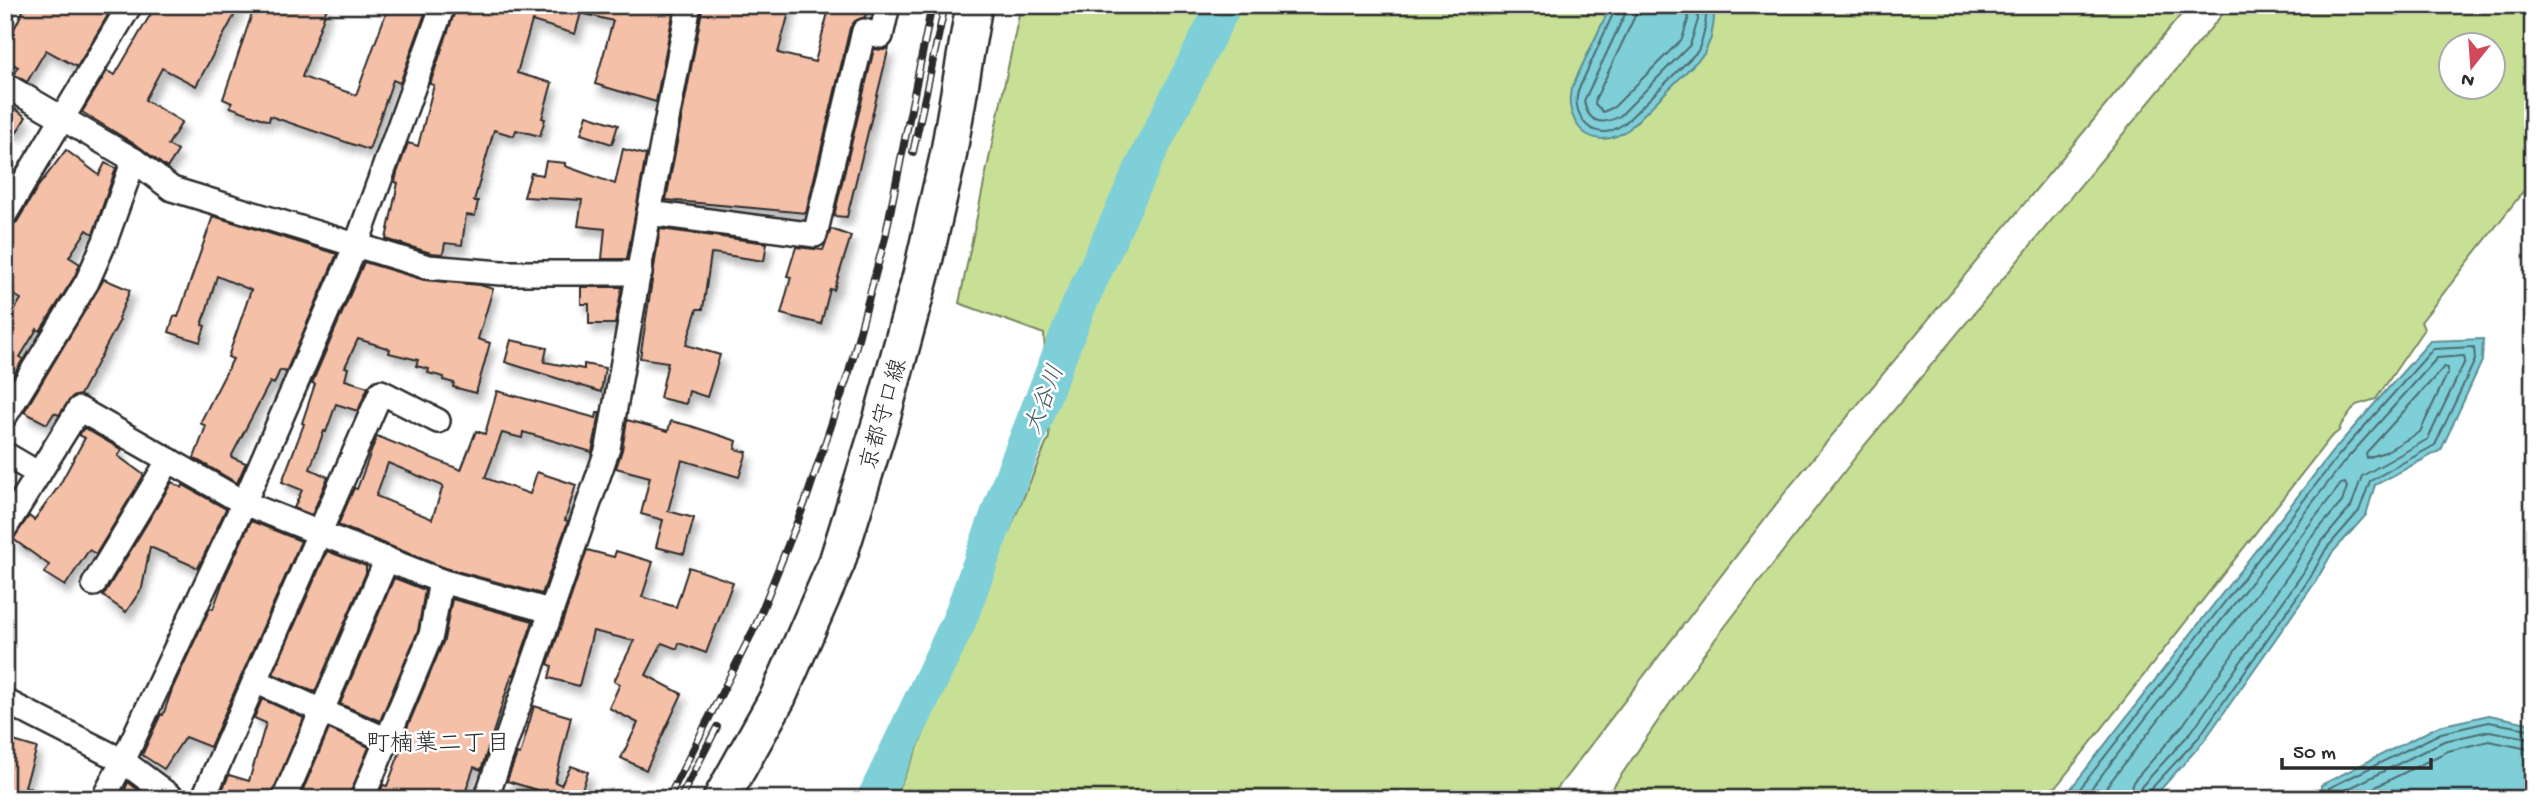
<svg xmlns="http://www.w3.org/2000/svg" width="2538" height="804" font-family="'Gochi Hand','Klee One',sans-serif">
<defs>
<filter id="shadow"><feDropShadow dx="4.5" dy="8" stdDeviation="3.5" flood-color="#0004"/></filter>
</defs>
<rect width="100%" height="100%" fill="#fff"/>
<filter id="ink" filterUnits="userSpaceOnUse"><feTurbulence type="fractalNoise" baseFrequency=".0143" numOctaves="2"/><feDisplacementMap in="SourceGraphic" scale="14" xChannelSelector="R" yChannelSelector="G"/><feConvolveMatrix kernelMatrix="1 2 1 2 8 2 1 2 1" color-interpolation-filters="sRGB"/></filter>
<g filter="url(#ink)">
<g fill="#c7e096" stroke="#798660" stroke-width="2" fill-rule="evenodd">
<polygon points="1021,5 2189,5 1790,486 1549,799 893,799 914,756 1049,437 1044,334 959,303"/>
<path d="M2230,5H2533V179L2421,322L2424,329L2376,399L2356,405L2341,425L2339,431L2330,438L2056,787L2023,799H1657L1647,791L1641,799H1605L1700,659L1864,446ZM2450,46H2492V88H2450Z"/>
</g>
<g fill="#7fcfd9" stroke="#5d8d93" stroke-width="2">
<path d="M1611,5H1713L1714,20L1711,38L1704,54L1629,129C1621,134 1613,139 1603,139C1577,138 1566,111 1571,89Z"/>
<polygon points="2483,339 2482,361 2441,450 2375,485 2366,515 2332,553 2316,581 2204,741 2152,799 2053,799 2069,791 2332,452 2430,341"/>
<polygon points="2489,715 2533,724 2533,799 2321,799 2321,785 2439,726"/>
</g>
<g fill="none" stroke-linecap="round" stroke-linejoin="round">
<g stroke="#4d6d71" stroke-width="2">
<path d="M1617,5L1578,91C1573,109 1583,132 1605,132C1612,132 1619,127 1625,123L1698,51C1705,35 1707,22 1706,5"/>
<path d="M1626,5L1625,14L1584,101C1588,123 1602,126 1620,116L1690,45L1698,20L1697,5"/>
<polyline points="1637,5 1634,18 1596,98 1595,104 1603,112 1614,107 1682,39 1688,20 1687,5"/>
<polygon points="2444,367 2448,368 2448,372 2420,432 2385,452 2367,458 2366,453"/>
<polyline points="2070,799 2075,795 2338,456 2433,349 2474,347 2475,360 2435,445 2370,481 2359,511 2326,549 2310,578 2199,737 2149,791 2147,799"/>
<polyline points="2083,799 2344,462 2437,358 2464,356 2465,361 2428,439 2362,476 2351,507 2319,545 2303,573 2192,731 2141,787 2139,799"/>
<polyline points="2097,799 2341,484 2345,483 2347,487 2342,502 2310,539 2294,567 2183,725 2133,782 2128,799"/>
<polyline points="2327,799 2329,788 2441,733 2489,722 2533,730"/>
<polyline points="2336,799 2338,794 2444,741 2489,731 2533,739"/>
<polyline points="2351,799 2448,751 2489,741 2533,750"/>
</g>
<polyline stroke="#7fcfd9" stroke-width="35" points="874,799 959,621 1010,481 1079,305 1148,155 1224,5"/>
</g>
<g fill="#f5c0a8" stroke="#2b2b2b" stroke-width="2" fill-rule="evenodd" filter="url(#shadow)">
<polygon points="26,5 114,5 77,67 46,50 27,82 14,74 18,67 5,60 5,47"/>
<polygon points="156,5 240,5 196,86 162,68 145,100 182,122 168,145 178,151 167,168 141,148 82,112 107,71 115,75"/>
<polygon points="255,5 328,5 302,77 356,95 389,5 428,5 400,83 393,80 369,150 270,116 269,121 230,107 232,103 223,99"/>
<polygon points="457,5 642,5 673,14 656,102 595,84 613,21 581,13 575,34 532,21 517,73 552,83 542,118 545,119 540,136 516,130 514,136 494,130 474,201 478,201 475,216 466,215 462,245 445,243 443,254 431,253 386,239 398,183 395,182 397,173 408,143 418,146 434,85 430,84"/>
<polygon points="703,5 791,5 778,53 815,62 830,5 868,5 865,17 855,21 850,28 806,213 666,200"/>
<polygon points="889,47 847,217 834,216 874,49 884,50"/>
<polygon points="5,101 26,117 16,133 5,126"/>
<polygon points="587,115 618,125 612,144 581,134"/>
<polygon points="623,149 646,155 627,259 602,259 605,229 578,226 582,200 524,197 531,173 543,175 546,161 565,163 565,166 615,184"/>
<polygon points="66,150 99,175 105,163 116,168 93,234 87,230 69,257 80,264 75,276 40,331 37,329 20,357 23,359 7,386 5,326 21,299 5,290 5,228 17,222 37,188"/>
<polygon points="213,216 337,254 286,372 280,370 274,384 270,382 231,457 246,463 237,483 194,458 206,426 200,423 233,359 228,357 251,290 217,276 202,325 205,326 200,342 169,332 174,316 178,317"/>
<polygon points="660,229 767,243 764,261 713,253 711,254 703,309 697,309 686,345 720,355 707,397 689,391 686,404 660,398 668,362 640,358"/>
<polygon points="831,229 851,236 834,290 830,289 821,324 781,314 791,277 787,276 796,247 823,250"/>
<polygon points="364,262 424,280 480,285 493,289 478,339 490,343 476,393 453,387 454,383 443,380 444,377 428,373 429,369 416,366 418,360 389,353 390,349 358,339 345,367 348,368 345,380 368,387 358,411 336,404 326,432 324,431 310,469 328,477 312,515 294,508 302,490 282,482 304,424 302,423 315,384 312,383"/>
<polygon points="104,279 130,290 118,319 120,320 80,395 72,397 59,415 54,413 47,424 24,412"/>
<polygon points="581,287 622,287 615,324 589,324 589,304 581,304"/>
<polygon points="511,340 547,348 544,362 584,369 584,364 605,368 601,392 505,362"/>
<path d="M497,391L596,418L597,413H600L592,452L523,432L522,438L502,433L485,478L530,494L537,472L576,485L565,520L568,521L542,594L445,568L338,525L354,488L357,489L377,436L461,470L476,431L485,434ZM388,463L443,486L432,519L376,496Z"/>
<polygon points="627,420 668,431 671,421 691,426 737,441 735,449 747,452 739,477 682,460 668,511 694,518 684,554 656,547 663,520 641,514 650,477 616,468 622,450"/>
<polygon points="84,428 122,450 118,456 144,475 96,554 89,550 65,586 44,573 49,565 13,539 29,516 34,520 59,486 85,438 79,435"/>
<polygon points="172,482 182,488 183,485 226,509 198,568 150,547 142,588 126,612 103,596"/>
<polygon points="251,521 301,541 210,747 185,737 164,769 142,755 161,714 163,715 173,687 210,608 213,609 224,579"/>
<polygon points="587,550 614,557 616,551 653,562 642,597 676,607 689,567 733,582 706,653 679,643 677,649 662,643 646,675 682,694 646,770 621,758 638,723 609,708 620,684 614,681 634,641 593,631 579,686 549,678 552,666 548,664"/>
<polygon points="327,551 366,566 366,573 315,692 273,674"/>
<polygon points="394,578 425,590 418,631 380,721 340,704"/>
<polygon points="452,599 533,621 514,675 512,674 481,770 474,767 463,799 377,799 383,785 387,786 406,736 404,735 444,640"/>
<polygon points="262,699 304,718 270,799 218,799 229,775 249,781 266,723 254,718"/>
<polygon points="534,706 571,717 555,782 561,785 571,766 588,772 581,792 594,799 537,799 540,791 507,781 517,754 520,755"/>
<polygon points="329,729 369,747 348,799 299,799"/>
<polygon points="10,740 37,748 25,786 49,799 5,799 5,754"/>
<polygon points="128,782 150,799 121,799"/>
</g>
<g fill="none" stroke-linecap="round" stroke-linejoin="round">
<g stroke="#2b2b2b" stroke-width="28">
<g id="street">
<polyline points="5,85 134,160 172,189 428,267 501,273 640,273"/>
<polyline points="649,213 815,235 864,31 881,36 888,5"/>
<polyline points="5,214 130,5"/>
<polyline points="5,416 87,282 105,241 134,160"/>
<polyline points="5,454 39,474"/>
<polyline points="5,528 79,409 244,503 441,581 550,611"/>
<polyline points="94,584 169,460"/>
<polyline points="255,681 387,740"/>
<polyline points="5,701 123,761 174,799"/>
<polyline points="103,799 123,761 244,503 357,243 443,5"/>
<polyline points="203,799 381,392 438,421"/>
<polyline points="284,799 387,559"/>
<polyline points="362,799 431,635 441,581"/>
<polyline points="486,799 608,448 649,213 689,5"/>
</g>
</g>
<g stroke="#2b2b2b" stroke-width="40">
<polyline id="primary" points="721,799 778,697 837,562 881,421 921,275 948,157 974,5"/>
</g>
<use href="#street" stroke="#fff" stroke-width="23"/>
<use href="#primary" stroke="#fff" stroke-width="35"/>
<g stroke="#2b2b2b" stroke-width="8">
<g id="rail">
<polyline points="913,152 945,5"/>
<polyline points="668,799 756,625 806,500 849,372 885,238 932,5"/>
<polyline points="680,799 717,727"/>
</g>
</g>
<use href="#rail" stroke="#fff" stroke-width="5" stroke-dasharray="16" stroke-linecap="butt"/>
</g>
</g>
<g text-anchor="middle" stroke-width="5" stroke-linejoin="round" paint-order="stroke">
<g font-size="23" fill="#2b2b2b" stroke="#fff">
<text transform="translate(882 414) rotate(-74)" y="8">京都守口線</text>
</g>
<g font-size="24" font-style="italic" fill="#445c5f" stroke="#fff">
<text transform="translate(1043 399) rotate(-69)" y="8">大谷川</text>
</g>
<g font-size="24" fill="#2b2b2b" stroke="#fff">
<text x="438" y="750">町楠葉二丁目</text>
</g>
</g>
<rect width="2538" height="804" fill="none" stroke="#fff" stroke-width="28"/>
<rect x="14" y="14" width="2510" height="776" fill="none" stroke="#2b2b2b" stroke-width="2.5" filter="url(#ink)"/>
<g transform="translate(2472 66) rotate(197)"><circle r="33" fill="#ffffff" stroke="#aaaaaa" stroke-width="2"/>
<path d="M0-5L12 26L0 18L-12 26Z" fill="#d1495b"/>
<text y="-10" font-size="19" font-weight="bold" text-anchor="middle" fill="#2b2b2b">N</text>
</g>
<path d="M2282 758v10h149v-10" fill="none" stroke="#2b2b2b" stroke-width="3.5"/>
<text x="2293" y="758" font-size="21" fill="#2b2b2b" stroke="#ffffff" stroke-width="5" paint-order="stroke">50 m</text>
</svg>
